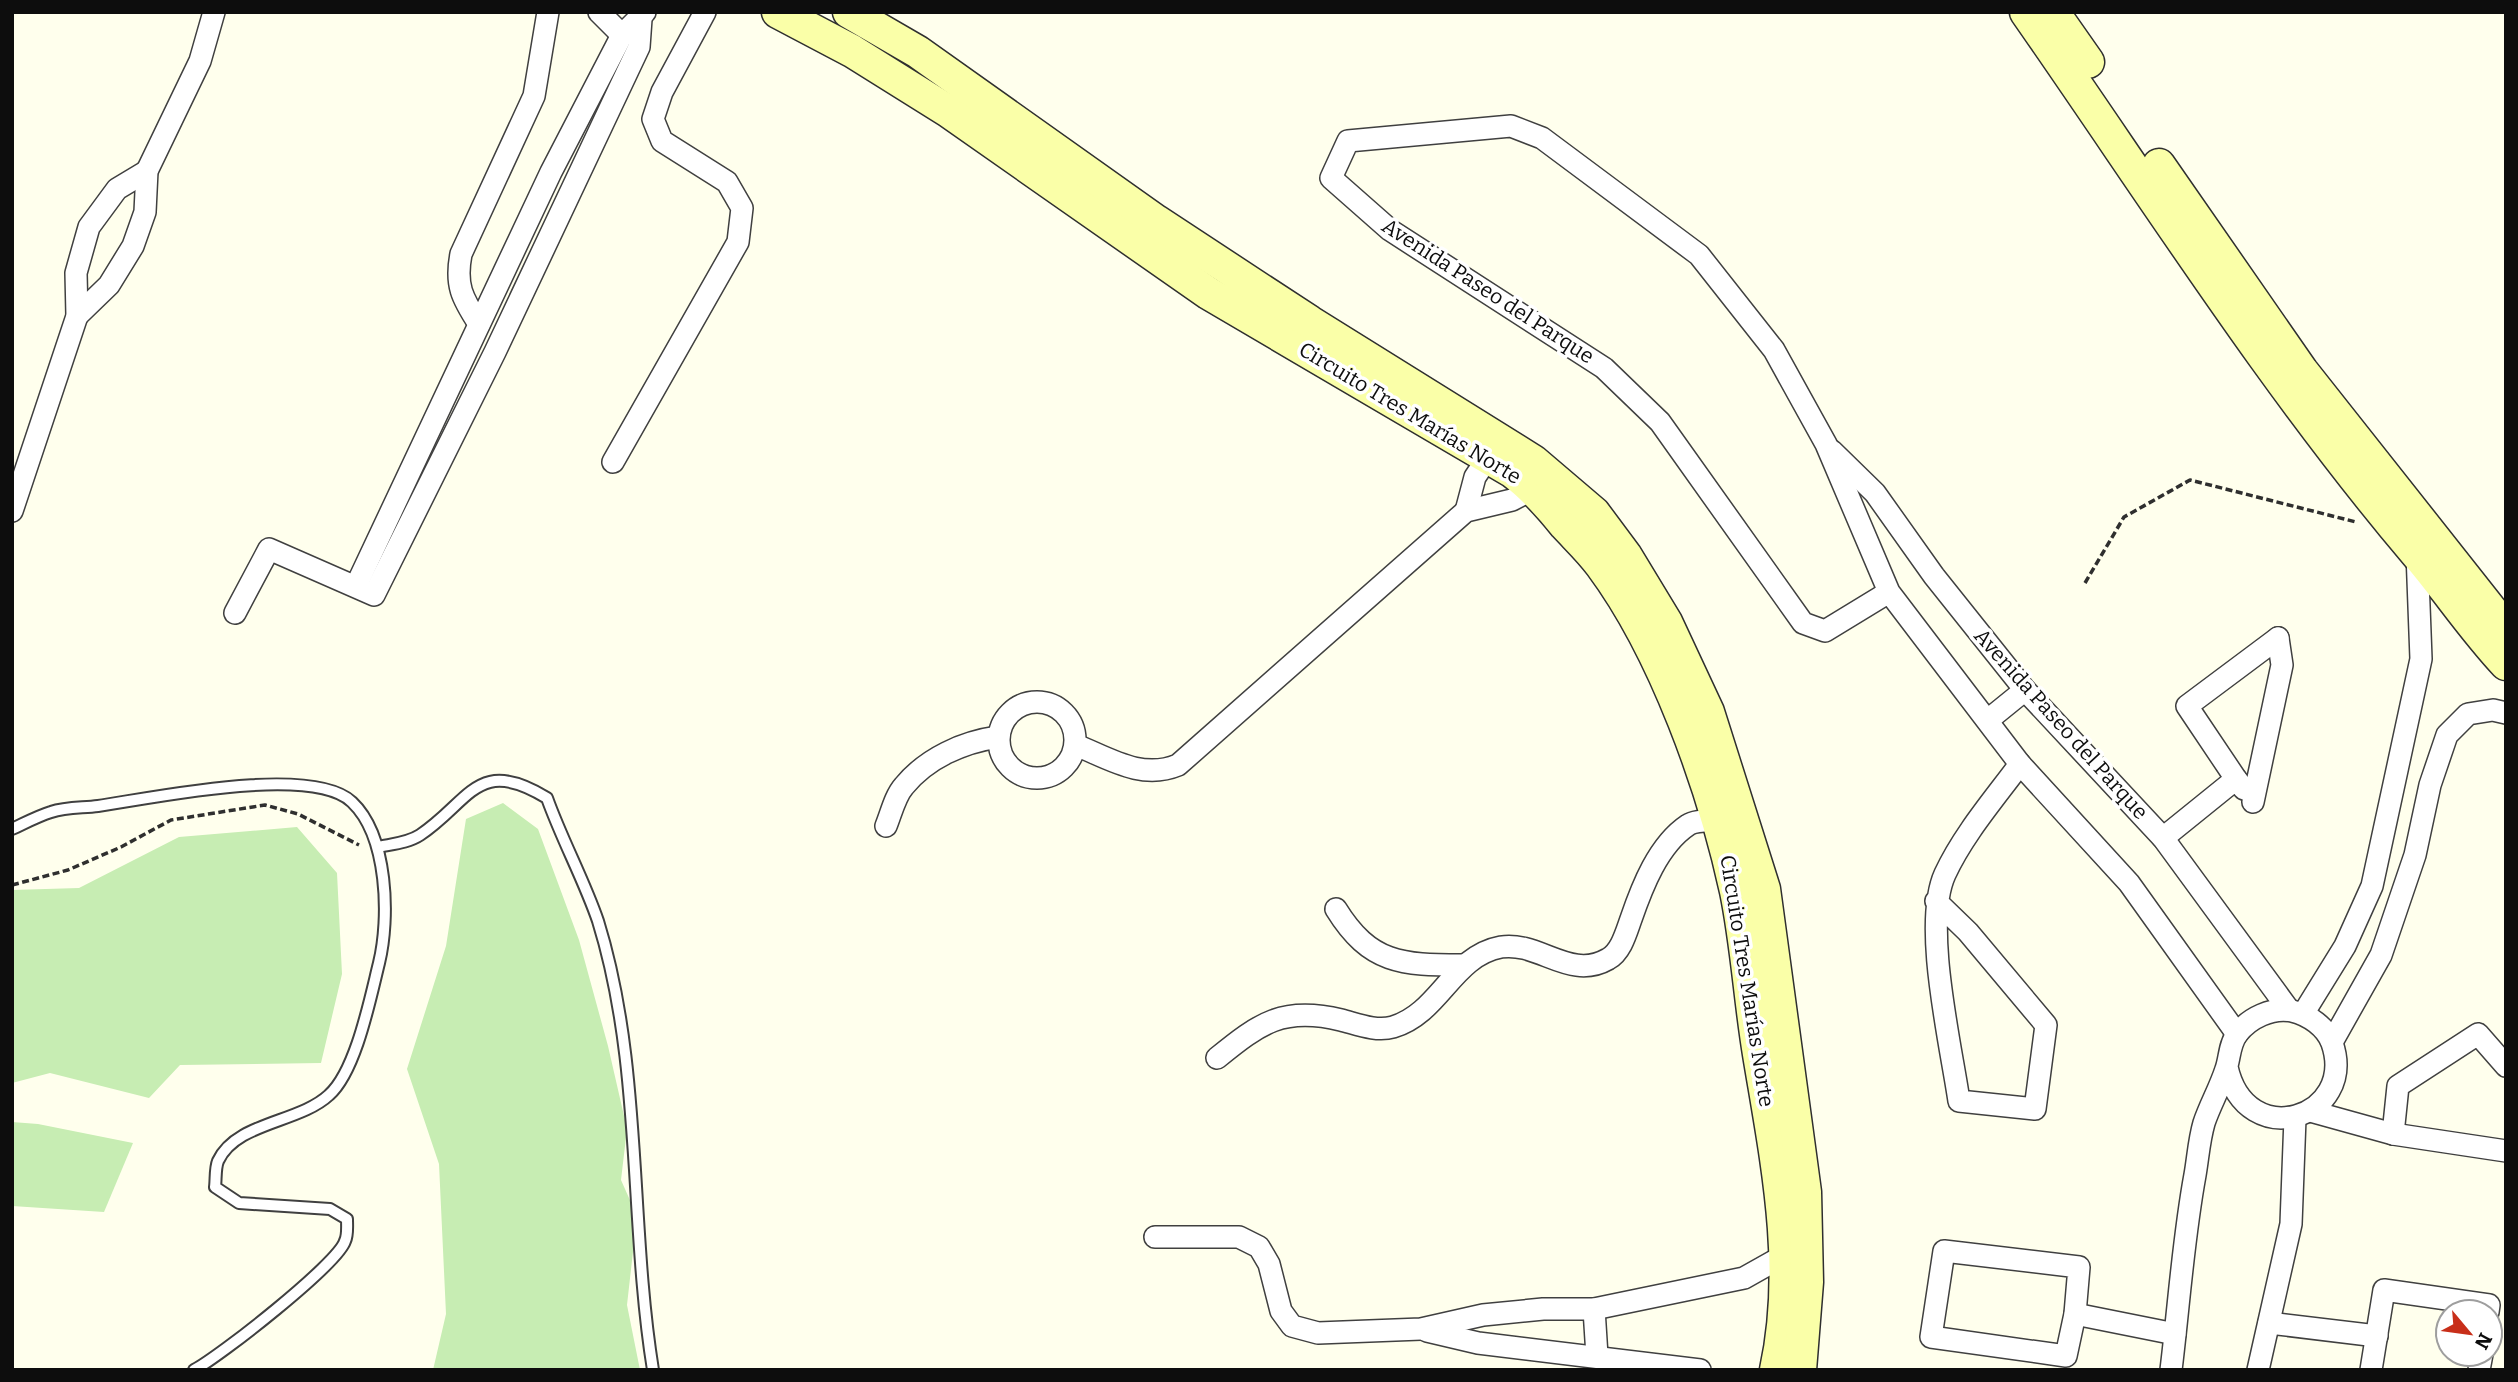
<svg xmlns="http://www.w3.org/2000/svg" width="2518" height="1382" font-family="Bitter,serif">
<rect width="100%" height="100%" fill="#ffffed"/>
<g fill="#c7edb3">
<polygon points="503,803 538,829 579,940 608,1046 627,1129 621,1180 637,1216 627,1305 640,1370 433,1370 446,1314 439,1164 407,1069 446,946 466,819"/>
<polygon points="297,827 337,873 342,974 321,1063 180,1065 149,1098 50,1073 12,1083 12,890 79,888 179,837"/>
<polygon points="12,1122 38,1124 133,1143 104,1212 12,1206"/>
</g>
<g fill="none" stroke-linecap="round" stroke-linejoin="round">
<g stroke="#404040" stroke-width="14">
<g id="lane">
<path d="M12,829C25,823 38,816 51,812C66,807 83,808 98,806C152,798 312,764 352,802C388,836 390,918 379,963C370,999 356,1071 329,1095C299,1123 236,1122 218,1161C215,1168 216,1180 215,1187L239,1203L330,1209L347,1219C347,1226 348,1235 345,1241C338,1264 219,1357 194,1370"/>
<path d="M378,847C392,844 408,843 420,835C470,802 477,755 547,798C562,840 584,880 598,921C643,1066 629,1222 653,1370"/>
</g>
</g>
<g stroke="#404040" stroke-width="24">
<g id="street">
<polyline points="599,12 622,35"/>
<polyline points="77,316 109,285 133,246 145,212 147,171 200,61 214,12"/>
<path d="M479,324C462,298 455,285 461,254L534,96L548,12"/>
<polyline points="1832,451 1875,493 1934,576 2025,690 2163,838 2289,1010"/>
<polyline points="613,462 738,242 742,208 727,182 662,141 653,119 662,92 705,12"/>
<polyline points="12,511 77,316 76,273 89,227 117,189 147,171"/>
<polyline points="1466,511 1475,477 1489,456"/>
<polyline points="356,586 551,172 622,35 645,12"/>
<polyline points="1889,592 1825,631 1803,623 1660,422 1604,368 1390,230 1331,178 1348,141 1511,126 1542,138 1699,255 1774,350 1826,444 1889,592 2020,764 2129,883 2237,1034"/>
<polyline points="235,613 269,549 374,595 495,352 639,47 641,19"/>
<circle cx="1037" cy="740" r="38"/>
<polyline points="1988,720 2025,690"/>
<path d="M1076,745C1110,759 1142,780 1178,765L1466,511L1512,500L1535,488"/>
<polyline points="2236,779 2187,706 2278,638"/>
<polyline points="2253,802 2282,665 2278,638"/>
<path d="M886,826C891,814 895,796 904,786C927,758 963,742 998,737"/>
<polyline points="2163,838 2236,779 2244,789"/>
<path d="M1936,901L1968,932L2046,1025L2035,1109L1959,1101C1951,1045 1922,924 1945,874C1963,835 1994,799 2020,764"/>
<path d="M1336,909C1370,964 1402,965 1462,965"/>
<polyline points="2303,1014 2345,946 2372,886 2421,659 2417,553"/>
<polyline points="2332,1042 2381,955 2415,855 2430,785 2447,735 2468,714 2493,710 2506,713"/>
<path d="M1217,1058C1260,1023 1283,1006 1341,1020C1357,1024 1376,1032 1393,1027C1440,1013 1452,956 1501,947C1539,941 1570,981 1608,959C1621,952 1626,933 1631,919C1642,887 1658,845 1688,825C1695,820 1710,821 1719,820"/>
<polyline points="2310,1111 2393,1134 2506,1151"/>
<polyline points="2393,1134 2398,1086 2478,1034 2506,1066"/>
<polyline points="1155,1237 1239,1237 1259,1247 1269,1264 1281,1311 1292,1326 1318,1333 1421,1329 1483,1315 1543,1309 1594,1309 1744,1278 1785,1255"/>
<polygon points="1944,1251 2079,1267 2075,1314 2066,1356 1931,1337"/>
<polyline points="1594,1309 1597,1356"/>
<polyline points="2075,1314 2175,1334"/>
<polyline points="2269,1323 2377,1336"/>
<polyline points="1427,1331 1478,1343 1700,1370"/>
<path d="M2171,1370C2179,1305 2183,1240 2195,1175C2198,1158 2199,1140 2204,1123C2210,1105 2220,1088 2226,1069C2230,1058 2229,1045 2237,1034C2249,1018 2272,1007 2292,1011C2309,1015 2326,1027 2332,1043C2358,1118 2246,1154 2227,1067"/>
<polyline points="2258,1370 2291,1224 2295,1118"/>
<polyline points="2371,1370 2384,1290 2489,1305 2488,1312"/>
<polyline points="2479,1370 2482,1354"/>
</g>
</g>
<g stroke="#2f2f2f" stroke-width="35">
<g id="secondary">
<path d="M778,12L852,51L948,111L1208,293L1513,472C1534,488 1549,505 1565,525C1577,538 1590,550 1601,565C1665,651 1713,786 1736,891C1747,944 1750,1000 1759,1054C1776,1157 1799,1265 1776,1370"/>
<polyline points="849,12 918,52 1156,221 1310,322 1533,461 1594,513 1626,556 1666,622 1708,712 1764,889 1805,1192 1807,1282 1800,1370"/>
<path d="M2026,12C2153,194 2272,383 2416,553C2447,589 2473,629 2506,664"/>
<polyline points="2053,12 2088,62"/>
<polyline points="2159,165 2302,371 2506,629"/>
</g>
</g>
<g stroke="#2f2f2f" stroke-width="3.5" stroke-dasharray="7 3.5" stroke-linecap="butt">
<polyline points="2085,583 2124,517 2190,480 2356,522"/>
<polyline points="12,885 68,870 121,847 171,820 265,805 298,814 359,845"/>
</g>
<use href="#lane" stroke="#fff" stroke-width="10"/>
<use href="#street" stroke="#fff" stroke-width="21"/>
<use href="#secondary" stroke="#faffa8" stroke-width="32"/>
</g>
<g text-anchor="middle" stroke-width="7" stroke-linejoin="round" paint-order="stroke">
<g font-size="21" fill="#0d0d0d" stroke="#fff">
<text transform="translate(1488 291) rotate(33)" y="7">Avenida Paseo del Parque</text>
<text transform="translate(1410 413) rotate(31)" y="7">Circuito Tres Marías Norte</text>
<text transform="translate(2061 724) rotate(48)" y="7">Avenida Paseo del Parque</text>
<text transform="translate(1747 981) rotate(81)" y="7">Circuito Tres Marías Norte</text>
</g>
</g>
<rect width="2518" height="1382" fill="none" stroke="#0d0d0d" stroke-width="28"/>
<g transform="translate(2469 1333) rotate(119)"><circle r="33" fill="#ffffff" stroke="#9e9e9e" stroke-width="2"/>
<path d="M0-5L12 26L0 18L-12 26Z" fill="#c82f1a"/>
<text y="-10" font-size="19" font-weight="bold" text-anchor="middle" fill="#0d0d0d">N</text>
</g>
</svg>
